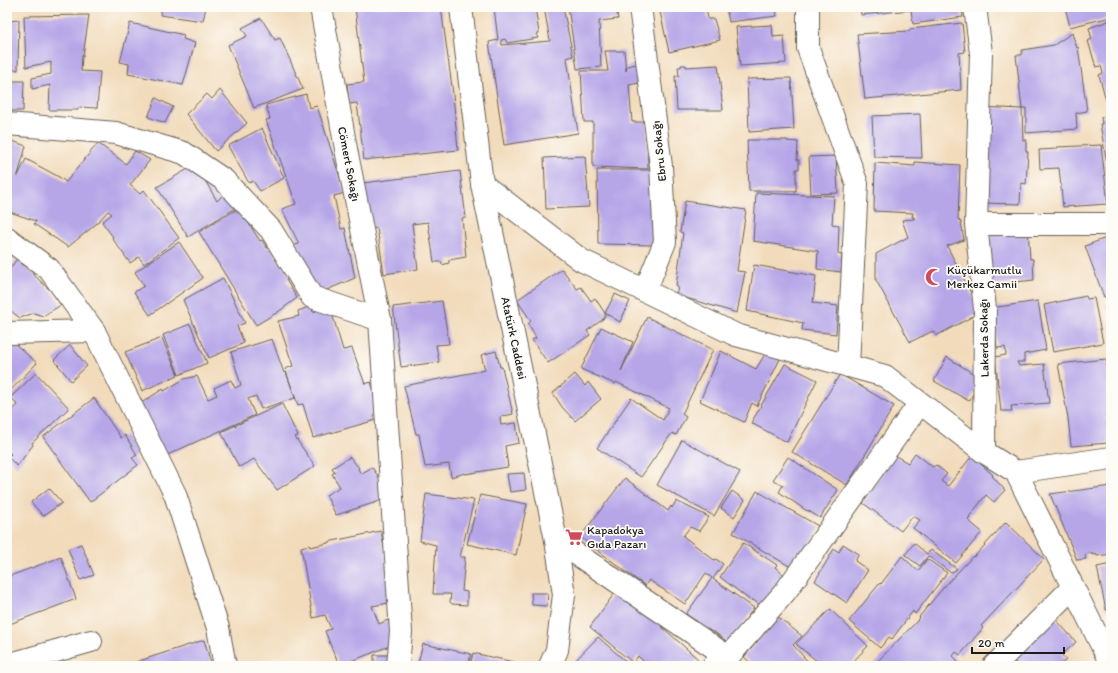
<svg xmlns="http://www.w3.org/2000/svg" width="1118" height="673" font-family="Itim,sans-serif">
<rect width="100%" height="100%" fill="#fdfcf7"/>
<filter id="ink" filterUnits="userSpaceOnUse"><feTurbulence type="fractalNoise" baseFrequency=".025" numOctaves="2"/><feDisplacementMap in="SourceGraphic" scale="8" xChannelSelector="R" yChannelSelector="G"/><feConvolveMatrix kernelMatrix="1 2 1 2 8 2 1 2 1" color-interpolation-filters="sRGB"/></filter>
<filter id="wash" filterUnits="userSpaceOnUse"><feTurbulence type="fractalNoise" baseFrequency=".012" numOctaves="4" result="noise"/><feDisplacementMap in="SourceGraphic" scale="16" xChannelSelector="R" yChannelSelector="G"/><feGaussianBlur stdDeviation="0.9" result="paint"/><feColorMatrix in="noise" values="0 0 0 0 0 0 0 0 0 0 0 0 0 0 0 0 0 1.4 0 .05"/><feComposite in="paint" operator="in"/></filter>
<g filter="url(#wash)">
<rect width="100%" height="100%" fill="#f2dbbb"/>
<g id="blocks">
<g fill="#b6a6e8">
<polygon points="162,7 206,7 203,21 160,15"/>
<polygon points="355,7 441,7 453,94 458,150 364,160 357,103 349,104 347,84 364,82"/>
<polygon points="494,7 535,7 539,33 536,34 538,38 507,43 505,39 501,40 502,45 550,41 544,7 563,7 573,56 567,58 578,133 504,145 489,42 498,40"/>
<polygon points="568,7 616,7 618,19 599,21 601,67 577,69"/>
<polygon points="659,7 706,7 708,19 714,19 720,40 669,52"/>
<polygon points="726,7 776,7 777,16 729,22"/>
<polygon points="860,7 962,7 963,17 913,24 911,10 861,15"/>
<polygon points="1065,7 1111,7 1111,17 1070,27"/>
<polygon points="89,15 83,56 82,56 81,71 100,72 97,108 79,107 78,110 49,110 50,85 32,89 32,78 51,74 51,62 26,67 24,16"/>
<polygon points="261,18 275,40 280,38 303,89 254,108 228,45 247,36 242,28"/>
<polygon points="19,20 18,70 7,69 7,21"/>
<polygon points="1111,20 1111,99 1106,100 1099,75 1103,73 1101,66 1096,67 1088,41 1092,39 1089,28"/>
<polygon points="130,23 184,35 183,39 195,43 183,85 128,74 129,64 120,62"/>
<polygon points="962,23 965,52 959,53 961,90 865,99 857,34 910,31 910,29"/>
<polygon points="772,25 773,37 784,36 786,63 740,66 736,27"/>
<polygon points="1072,33 1077,48 1078,47 1087,111 1076,113 1077,129 1026,133 1026,108 1022,109 1016,55 1022,55 1022,50 1054,45"/>
<polygon points="605,51 624,51 626,71 627,66 642,63 645,82 629,85 632,122 647,122 648,169 593,167 593,122 584,122 581,71 608,71"/>
<polygon points="681,65 686,65 686,67 718,65 723,110 677,110 675,76 679,76 678,67 681,67"/>
<polygon points="791,78 794,129 749,132 747,79"/>
<polygon points="7,81 24,81 23,111 7,111"/>
<polygon points="220,90 247,123 216,151 186,114 207,94 212,99"/>
<polygon points="306,94 309,108 317,106 345,193 334,196 341,229 345,228 355,278 317,294 293,246 299,244 282,209 296,204 266,120 270,119 266,105"/>
<polygon points="156,98 173,107 165,123 148,117"/>
<polygon points="981,107 1022,109 1023,140 1026,140 1026,151 1028,152 1026,184 1021,183 1020,204 982,203"/>
<polygon points="920,114 922,158 874,157 872,116"/>
<polygon points="1111,116 1111,163 1107,164 1100,124 1102,124 1101,117"/>
<polygon points="262,128 284,178 260,191 253,181 249,183 228,146"/>
<polygon points="7,139 26,146 17,178 26,159 59,177 66,182 98,143 126,164 135,151 150,160 130,185 140,194 144,190 179,238 144,264 139,257 130,263 112,238 113,237 102,222 112,214 108,211 95,225 68,247 34,224 36,221 7,211"/>
<polygon points="747,140 787,140 787,141 798,142 797,160 799,160 799,169 796,169 796,191 749,191"/>
<polygon points="1101,145 1108,204 1063,207 1059,168 1040,169 1039,150 1057,149 1057,147"/>
<polygon points="585,156 589,207 546,209 544,158"/>
<polygon points="836,156 838,193 811,194 809,157"/>
<polygon points="915,162 960,165 958,219 961,222 964,240 947,246 978,307 977,314 936,336 933,331 910,342 876,280 876,254 908,237 902,220 914,219 914,217 912,217 913,213 874,211 875,163 915,166"/>
<polygon points="193,166 200,172 217,201 224,194 239,206 188,237 157,187"/>
<polygon points="1107,167 1111,167 1111,186 1110,186"/>
<polygon points="597,170 654,170 654,245 598,244"/>
<polygon points="460,171 466,218 462,218 466,257 449,260 449,263 442,265 442,262 434,262 428,222 412,224 418,269 384,274 377,228 369,229 363,183"/>
<polygon points="756,193 834,196 832,224 839,225 838,254 842,255 841,272 817,269 818,251 753,241"/>
<polygon points="685,201 746,210 737,271 745,272 737,313 676,295 678,287 676,286 683,233 680,232"/>
<polygon points="239,208 260,241 262,240 267,248 270,246 290,277 286,280 297,298 278,312 256,325 199,232"/>
<polygon points="1028,227 1030,259 1033,259 1034,280 988,285 986,230"/>
<polygon points="1111,236 1111,295 1104,297 1085,246"/>
<polygon points="179,242 203,278 150,315 134,292 144,286 135,272"/>
<polygon points="7,248 13,253 7,262"/>
<polygon points="17,259 52,292 61,305 43,316 34,313 20,318 7,308 7,272"/>
<polygon points="754,265 816,276 813,303 838,306 836,334 802,330 803,323 747,311"/>
<polygon points="562,269 577,289 581,287 591,301 595,298 606,315 603,319 587,331 590,335 548,363 532,340 536,338 528,324 531,321 517,300"/>
<polygon points="223,278 245,323 237,326 244,343 209,358 183,300"/>
<polygon points="615,294 630,301 620,322 605,313"/>
<polygon points="1086,296 1087,299 1094,298 1103,343 1053,352 1044,305"/>
<polygon points="442,301 449,344 436,345 439,362 401,367 393,307"/>
<polygon points="1038,301 1046,350 1024,354 1024,362 1017,362 1019,366 1044,364 1049,403 1011,406 1012,411 1001,411 995,357 1006,355 1005,347 997,348 993,309 998,307"/>
<polygon points="1111,304 1111,309 1107,310 1106,305"/>
<polygon points="311,306 313,312 324,308 331,310 343,350 352,348 365,384 371,382 382,416 376,420 313,438 303,404 298,405 285,369 293,366 278,321 299,316 298,311"/>
<polygon points="647,317 713,350 682,414 686,417 676,435 672,433 641,477 597,448 631,398 663,420 669,408 616,382 615,384 581,369 601,327 633,342 621,371"/>
<polygon points="190,324 207,363 179,375 163,335"/>
<polygon points="7,337 37,363 7,394"/>
<polygon points="162,338 178,375 142,391 125,352"/>
<polygon points="272,339 284,373 286,372 295,398 261,409 256,396 248,399 255,415 165,456 138,405 163,389 164,391 184,379 197,376 208,399 217,395 214,388 231,380 235,388 241,385 231,352"/>
<polygon points="70,345 87,366 71,381 54,360"/>
<polygon points="496,351 500,367 502,367 513,414 500,417 501,425 516,423 519,443 505,446 508,467 465,474 465,473 451,477 449,464 425,467 419,434 416,434 404,386 485,370 481,355"/>
<polygon points="721,351 756,369 765,354 780,359 757,406 752,403 744,422 700,401"/>
<polygon points="947,357 977,376 981,381 969,401 934,381"/>
<polygon points="1106,359 1111,396 1111,414 1106,414 1109,443 1071,446 1068,418 1058,364"/>
<polygon points="785,364 817,380 787,442 751,423"/>
<polygon points="36,373 69,408 32,443 33,445 17,466 8,457 11,454 7,450 7,414 17,405 11,397"/>
<polygon points="575,374 585,386 588,382 601,399 575,421 562,407 553,393"/>
<polygon points="840,374 894,406 847,485 792,452"/>
<polygon points="94,398 121,438 125,435 137,455 132,458 138,465 90,502 43,437"/>
<polygon points="282,404 298,436 295,437 315,466 277,490 254,459 239,467 221,432"/>
<polygon points="682,440 740,472 714,516 657,485"/>
<polygon points="915,453 933,467 936,465 947,474 941,481 948,486 972,456 993,475 992,476 1005,490 994,502 986,495 969,517 970,518 968,520 982,532 956,563 913,528 920,520 913,516 901,531 863,503 894,455 908,463"/>
<polygon points="350,457 359,468 358,469 361,474 372,467 390,495 377,502 336,515 326,495 340,487 332,474 335,472 332,468"/>
<polygon points="788,457 838,490 820,518 807,510 807,511 779,492 783,485 773,480"/>
<polygon points="524,473 526,490 510,492 507,474"/>
<polygon points="625,478 668,511 671,506 672,508 676,501 709,517 699,531 690,527 683,536 714,560 716,559 723,564 713,579 754,608 729,643 713,631 711,634 696,624 698,622 686,614 712,578 706,573 685,604 649,580 645,586 580,537"/>
<polygon points="1111,486 1111,554 1097,556 1096,554 1092,555 1092,553 1088,553 1085,555 1086,559 1077,560 1050,494"/>
<polygon points="49,488 62,503 43,516 31,502"/>
<polygon points="732,491 745,500 734,517 721,508"/>
<polygon points="757,491 820,527 796,570 733,533"/>
<polygon points="426,494 474,500 460,557 465,557 462,591 467,592 467,605 452,604 450,602 451,594 433,594 436,545 420,541"/>
<polygon points="480,495 527,504 516,555 467,544"/>
<polygon points="1006,522 1044,559 981,626 983,628 960,655 956,652 953,656 958,661 953,666 873,666 920,618 919,617 943,588 973,556 974,557"/>
<polygon points="381,531 394,602 372,606 379,624 388,620 397,643 339,666 335,654 334,654 325,631 331,629 325,615 313,618 301,547 309,545 310,547 328,543 328,542"/>
<polygon points="743,543 777,565 775,567 784,575 761,606 752,599 751,601 720,577"/>
<polygon points="914,543 927,554 931,550 957,569 951,573 928,556 920,566 905,555"/>
<polygon points="81,544 94,575 80,580 68,549"/>
<polygon points="843,544 859,554 855,561 868,570 847,603 815,581 834,549 839,552"/>
<polygon points="902,556 918,571 927,559 947,573 915,614 913,611 892,639 889,637 880,648 849,621 880,583 881,584"/>
<polygon points="61,557 76,599 7,625 7,577"/>
<polygon points="1111,564 1111,609 1106,610 1097,567"/>
<polygon points="619,587 664,622 661,626 698,659 692,666 648,666 638,656 633,663 590,627"/>
<polygon points="531,593 548,593 547,606 532,605"/>
<polygon points="830,609 868,646 849,666 823,666 796,644"/>
<polygon points="1051,614 1076,642 1062,655 1066,660 1059,666 1018,666 1011,658"/>
<polygon points="778,617 802,636 793,645 812,666 752,666 753,665 744,657"/>
<polygon points="598,637 631,666 570,666"/>
<polygon points="204,640 212,666 137,666 136,662"/>
<polygon points="423,644 471,654 468,666 417,666"/>
<polygon points="473,653 527,665 527,666 470,666"/>
<polygon points="374,655 392,655 391,666 374,666"/>
</g>
</g>
</g>
<g filter="url(#ink)">
<use href="#blocks" fill-opacity="0" stroke="#675f54" stroke-width="1"/>
<g fill="none" stroke-linecap="round" stroke-linejoin="round">
<g stroke="#675f54" stroke-width="24">
<g id="minor">
<polyline points="321,7 346,149 380,320"/>
<polyline points="461,7 482,184 556,540 564,595 557,650 550,666"/>
<polyline points="640,7 661,166 665,242 645,291"/>
<polyline points="808,7 808,48 857,184 848,366"/>
<polyline points="975,7 981,53 976,224 1111,224"/>
<polyline points="7,124 116,133 184,153 224,180 271,230 312,297 380,320 401,632 398,666"/>
<polyline points="482,184 581,260 736,335 885,376 984,452 1016,472 1111,664"/>
<polyline points="976,224 985,309 984,452"/>
<polyline points="7,238 49,269 94,331 175,494 218,628 225,666"/>
<polyline points="7,333 94,331"/>
<polyline points="1016,472 1111,458"/>
<polyline points="556,540 728,657"/>
<polyline points="7,665 91,641"/>
<polyline points="713,666 728,657 785,592 920,403"/>
<polyline points="994,666 1073,587"/>
</g>
</g>
<use href="#minor" stroke="#fff" stroke-width="22"/>
</g>
</g>
<defs>
<g id="mosque-bare" transform="scale(1.38)"><path d="M3.5-4.9A6 6 0 1 0 3.5 4.9A5 5 0 1 1 3.5-4.9Z" fill="#d1495b" stroke="#fdfcf7" stroke-width="2.5" paint-order="stroke"/></g>
<g id="supermarket-bare" transform="scale(1.38)"><path d="M-6-5.5h2.5l.6 2H6L4.5 2H-2.5L-4.4-4H-6ZM-1.5 3.2a1.3 1.3 0 1 0 .1 0ZM3 3.2a1.3 1.3 0 1 0 .1 0Z" fill="#d1495b" stroke="#fdfcf7" stroke-width="2.5" paint-order="stroke"/></g>
</defs>
<g fill-rule="evenodd">
<use href="#mosque-bare" x="934" y="277"/>
<use href="#supermarket-bare" x="574" y="537"/>
</g>
<g text-anchor="middle" stroke-width="3.5" stroke-linejoin="round" paint-order="stroke">
<g font-size="12" fill="#1c1c1c" stroke="#fdfcf7">
<text transform="translate(659 151) rotate(-96)" y="4">Ebru Sokağı</text>
<text transform="translate(349 164) rotate(79)" y="4">Cömert Sokağı</text>
<text transform="translate(514 338) rotate(78)" y="4">Atatürk Caddesi</text>
<text transform="translate(984 338) rotate(-91)" y="4">Lakerda Sokağı</text>
</g>
<g font-size="12" fill="#1c1c1c" stroke="#fdfcf7" text-anchor="start">
<text x="947" y="274">Küçükarmutlu<tspan x="947" dy="14">Merkez Camii</tspan></text>
<text x="587" y="534">Kapadokya<tspan x="587" dy="14">Gıda Pazarı</tspan></text>
</g>
</g>
<rect width="1118" height="673" fill="none" stroke="#fdfcf7" stroke-width="24"/>
<path d="M972 647v6h92v-6" fill="none" stroke="#1c1c1c" stroke-width="2"/>
<text x="978" y="647" font-size="12" fill="#1c1c1c" stroke="#fdfcf7" stroke-width="3" paint-order="stroke">20 m</text>
</svg>
